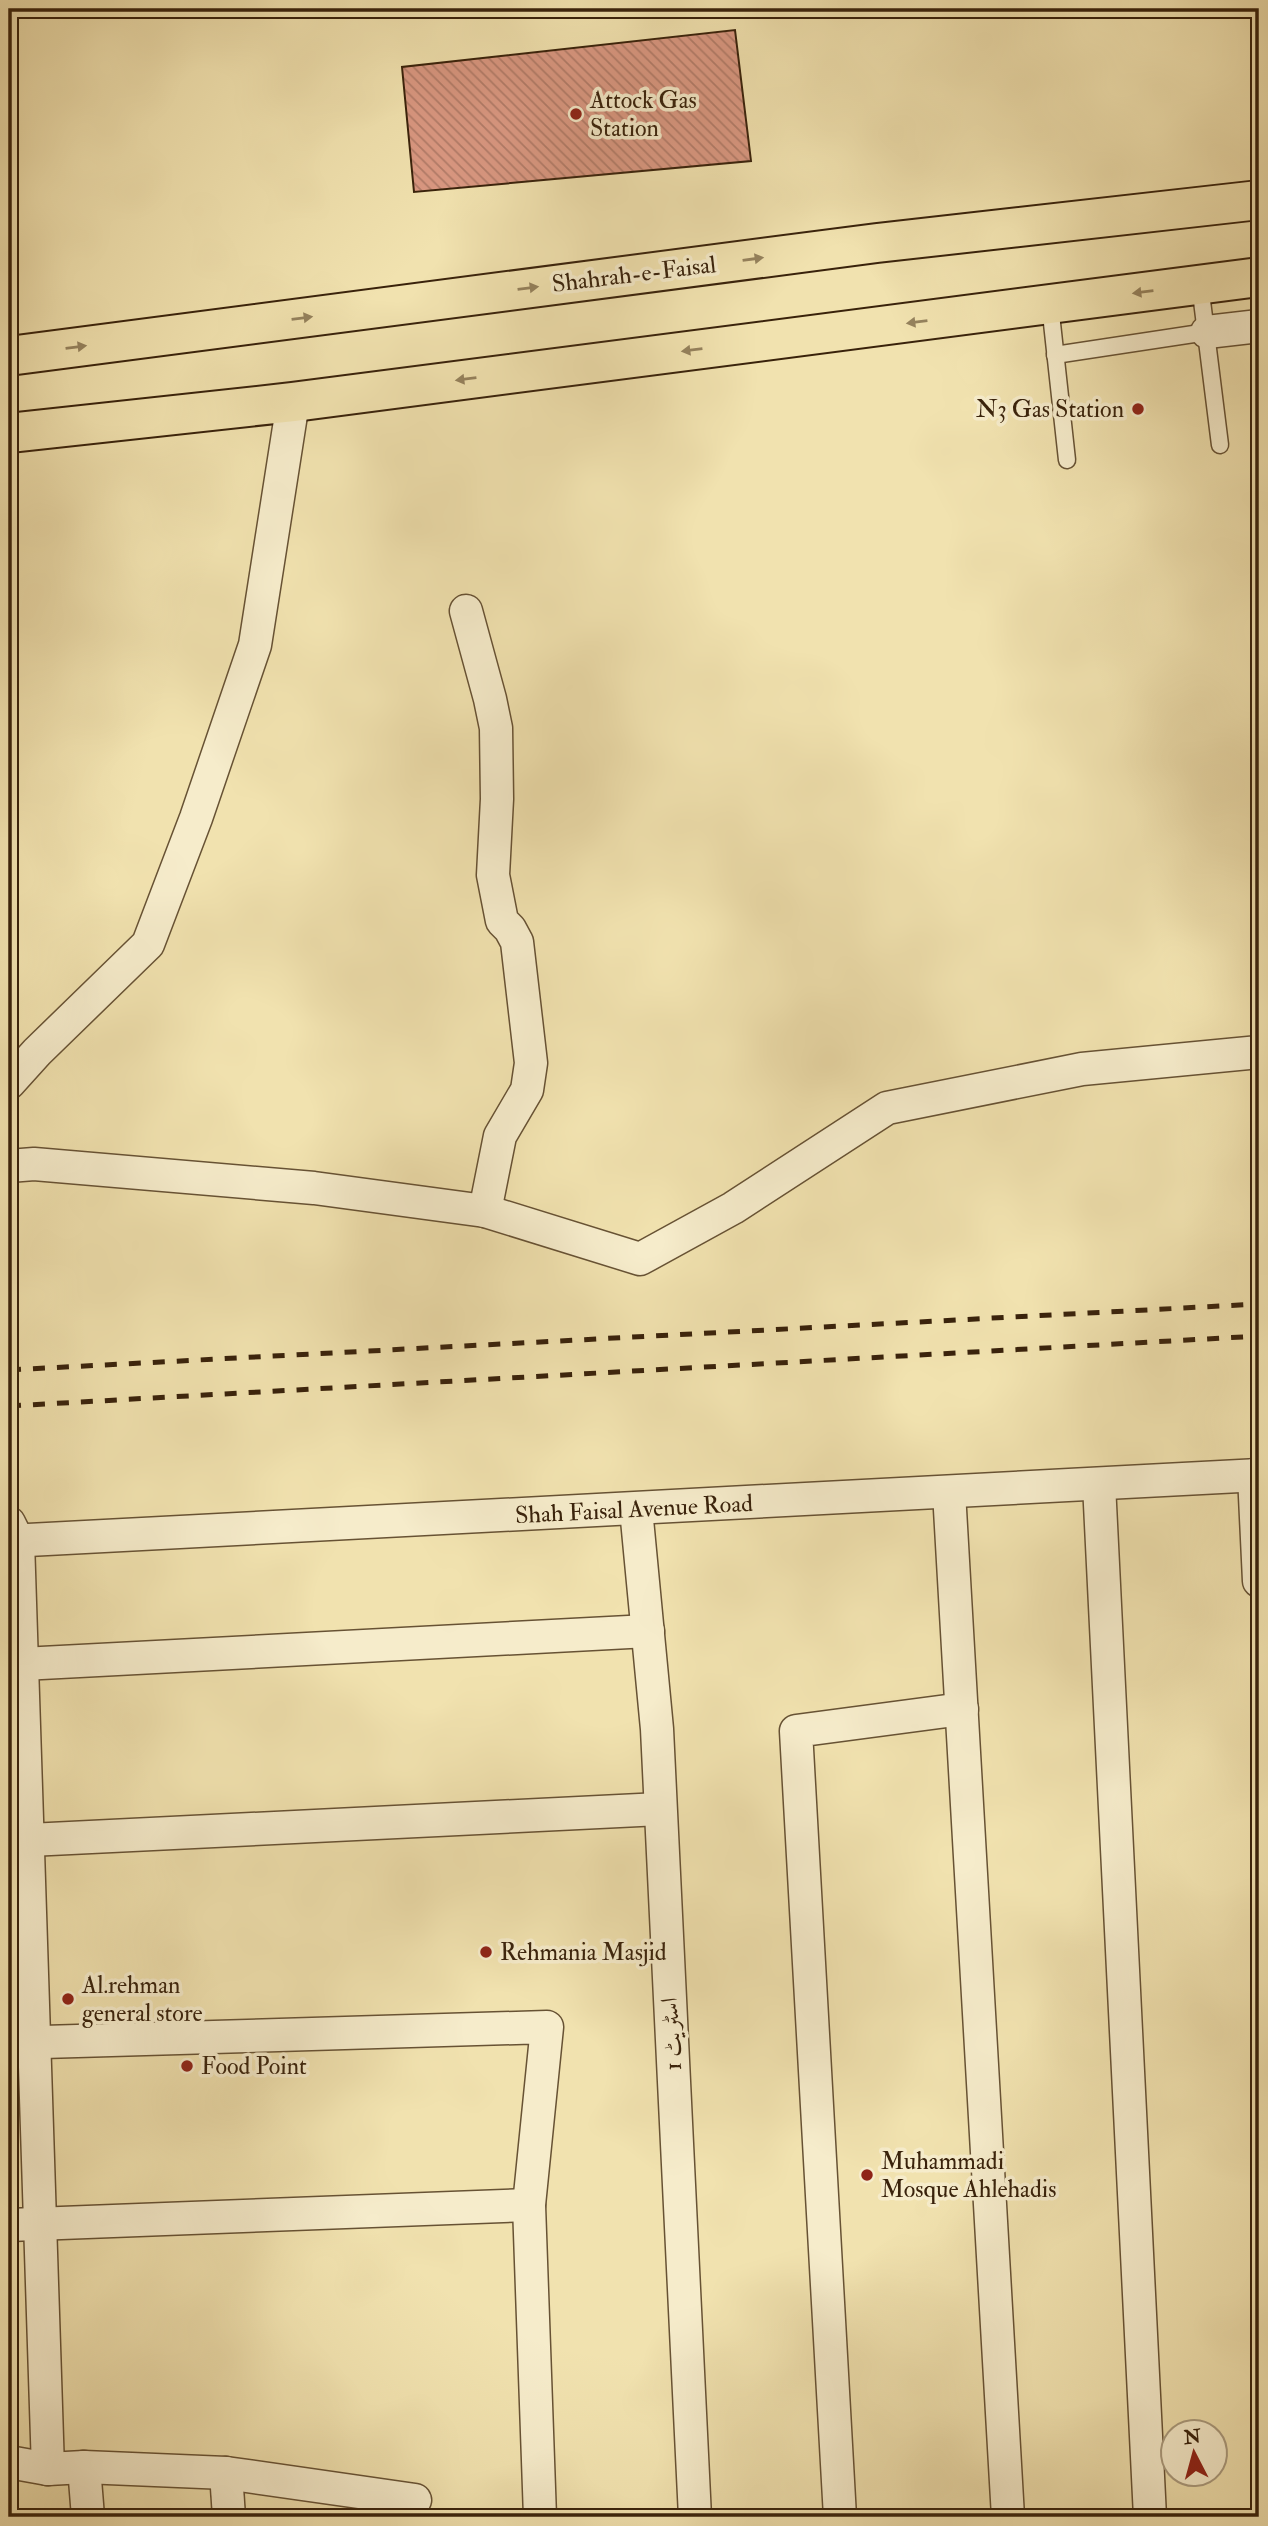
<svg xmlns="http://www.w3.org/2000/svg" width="1268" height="2526" font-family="'IM FELL Double Pica',Amiri,serif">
<defs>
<pattern id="building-back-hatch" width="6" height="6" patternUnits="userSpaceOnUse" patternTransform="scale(1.75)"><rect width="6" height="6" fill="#da9882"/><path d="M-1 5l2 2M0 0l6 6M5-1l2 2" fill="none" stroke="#b27c69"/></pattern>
</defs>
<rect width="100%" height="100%" fill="#f1e2af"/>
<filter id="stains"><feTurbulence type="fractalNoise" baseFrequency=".00286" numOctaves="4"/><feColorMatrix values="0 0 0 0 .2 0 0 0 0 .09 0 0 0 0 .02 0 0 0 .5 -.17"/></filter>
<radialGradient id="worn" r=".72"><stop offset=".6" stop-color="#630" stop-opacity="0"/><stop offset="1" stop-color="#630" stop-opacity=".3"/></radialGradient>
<polygon fill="url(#building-back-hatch)" stroke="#39220b" stroke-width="2" points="735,30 751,161 414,192 402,67"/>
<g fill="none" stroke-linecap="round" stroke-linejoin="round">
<g stroke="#675234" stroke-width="19">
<g id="lane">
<polyline points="1200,285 1220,445"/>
<polyline points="1050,305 1067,460"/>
<polyline points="1055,355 1207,332"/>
</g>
</g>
<g stroke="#675234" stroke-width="35">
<g id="street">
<polyline points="1207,332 1259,326"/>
<polyline points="466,611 490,699 496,728 497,799 493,875 502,921 510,929 517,942 531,1063 527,1090 500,1136 485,1211"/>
<polyline points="9,1083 37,1052 148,944 196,818 255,645 293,402"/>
<polyline points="9,1166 34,1164 314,1188 485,1211 640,1259 733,1208 887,1108 1082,1069 1259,1052"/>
<polyline points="1254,1475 1259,1581"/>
<polyline points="1099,1484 1150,2517"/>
<polyline points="949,1492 1008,2517"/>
<polyline points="636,1509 657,1729 695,2517"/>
<polyline points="9,1523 18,1541 48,2469"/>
<polyline points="9,1541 1259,1475"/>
<polyline points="22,1664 648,1631"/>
<polyline points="9,1841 660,1809"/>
<polyline points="9,2043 547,2027 529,2205 540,2517"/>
<polyline points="9,2225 529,2205"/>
<polyline points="9,2462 48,2469 84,2467 226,2473 415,2500"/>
<polyline points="84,2467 88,2517"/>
<polyline points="226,2473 229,2517"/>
<polyline points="840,2517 796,1731 962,1709"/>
</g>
</g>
<g stroke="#39220b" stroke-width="42">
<g id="highway">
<polyline points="9,356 877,243 1259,200"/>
<polyline points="9,433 293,402 1259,277"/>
</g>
</g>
<use href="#lane" stroke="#f6eccb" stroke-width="16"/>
<use href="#street" stroke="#f6eccb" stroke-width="32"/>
<use href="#highway" stroke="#f1e2af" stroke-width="38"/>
<g stroke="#39220b" stroke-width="5" stroke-dasharray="12 12" stroke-linecap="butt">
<polyline points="9,1370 1259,1304"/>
<polyline points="9,1406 1259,1336"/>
</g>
</g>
<defs><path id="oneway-solid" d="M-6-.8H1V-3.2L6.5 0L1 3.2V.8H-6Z" transform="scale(1.75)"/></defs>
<g fill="#95825d">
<use href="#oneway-solid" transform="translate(753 259) rotate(-8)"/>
<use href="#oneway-solid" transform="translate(528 288) rotate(-7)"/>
<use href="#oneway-solid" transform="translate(1143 292) rotate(173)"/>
<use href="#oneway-solid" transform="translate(302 318) rotate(-7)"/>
<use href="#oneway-solid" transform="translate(917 322) rotate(173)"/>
<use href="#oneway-solid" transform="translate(76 347) rotate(-7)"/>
<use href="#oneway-solid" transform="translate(692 350) rotate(173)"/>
<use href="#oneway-solid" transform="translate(466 379) rotate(173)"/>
</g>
<g fill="#8f2418" stroke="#f6eccb" stroke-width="2.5">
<circle cx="576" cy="114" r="7"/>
<circle cx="1138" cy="409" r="7"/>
<circle cx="486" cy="1952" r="7"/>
<circle cx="68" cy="1999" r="7"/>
<circle cx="187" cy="2066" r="7"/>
<circle cx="867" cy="2175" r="7"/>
</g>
<g text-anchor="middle" stroke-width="7" stroke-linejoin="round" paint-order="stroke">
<g font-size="24" fill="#39220b" stroke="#f6eccb" text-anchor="start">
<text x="590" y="108">Attock Gas<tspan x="590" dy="28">Station</tspan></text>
<text x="1124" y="417" text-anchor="end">N3 Gas Station</text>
<text x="500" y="1960">Rehmania Masjid</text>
<text x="82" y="1993">Al.rehman<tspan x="82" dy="28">general store</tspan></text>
<text x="201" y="2074">Food Point</text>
<text x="881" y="2169">Muhammadi<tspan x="881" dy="28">Mosque Ahlehadis</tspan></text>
</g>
<g font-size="24" fill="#39220b" stroke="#f6eccb">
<text transform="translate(634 274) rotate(-7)" y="8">Shahrah-e-Faisal</text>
<text transform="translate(634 1509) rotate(-3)" y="8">Shah Faisal Avenue Road</text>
<text transform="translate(671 2034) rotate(-93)" y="8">اسٹریٹ 1</text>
</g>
</g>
<rect width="1268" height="2526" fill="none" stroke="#f1e2af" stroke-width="35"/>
<rect x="10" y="10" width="1247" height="2505" fill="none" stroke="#39220b" stroke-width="3.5"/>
<rect x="18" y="18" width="1233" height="2491" fill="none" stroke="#39220b" stroke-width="2"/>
<g transform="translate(1194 2453) rotate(354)"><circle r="33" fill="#f6eccb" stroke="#aa9b7e" stroke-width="2"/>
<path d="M0-5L12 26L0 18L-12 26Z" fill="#8f2418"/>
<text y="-10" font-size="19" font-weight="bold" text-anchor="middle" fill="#39220b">N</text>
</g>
<rect width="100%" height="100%" filter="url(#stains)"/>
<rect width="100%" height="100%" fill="url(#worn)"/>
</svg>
